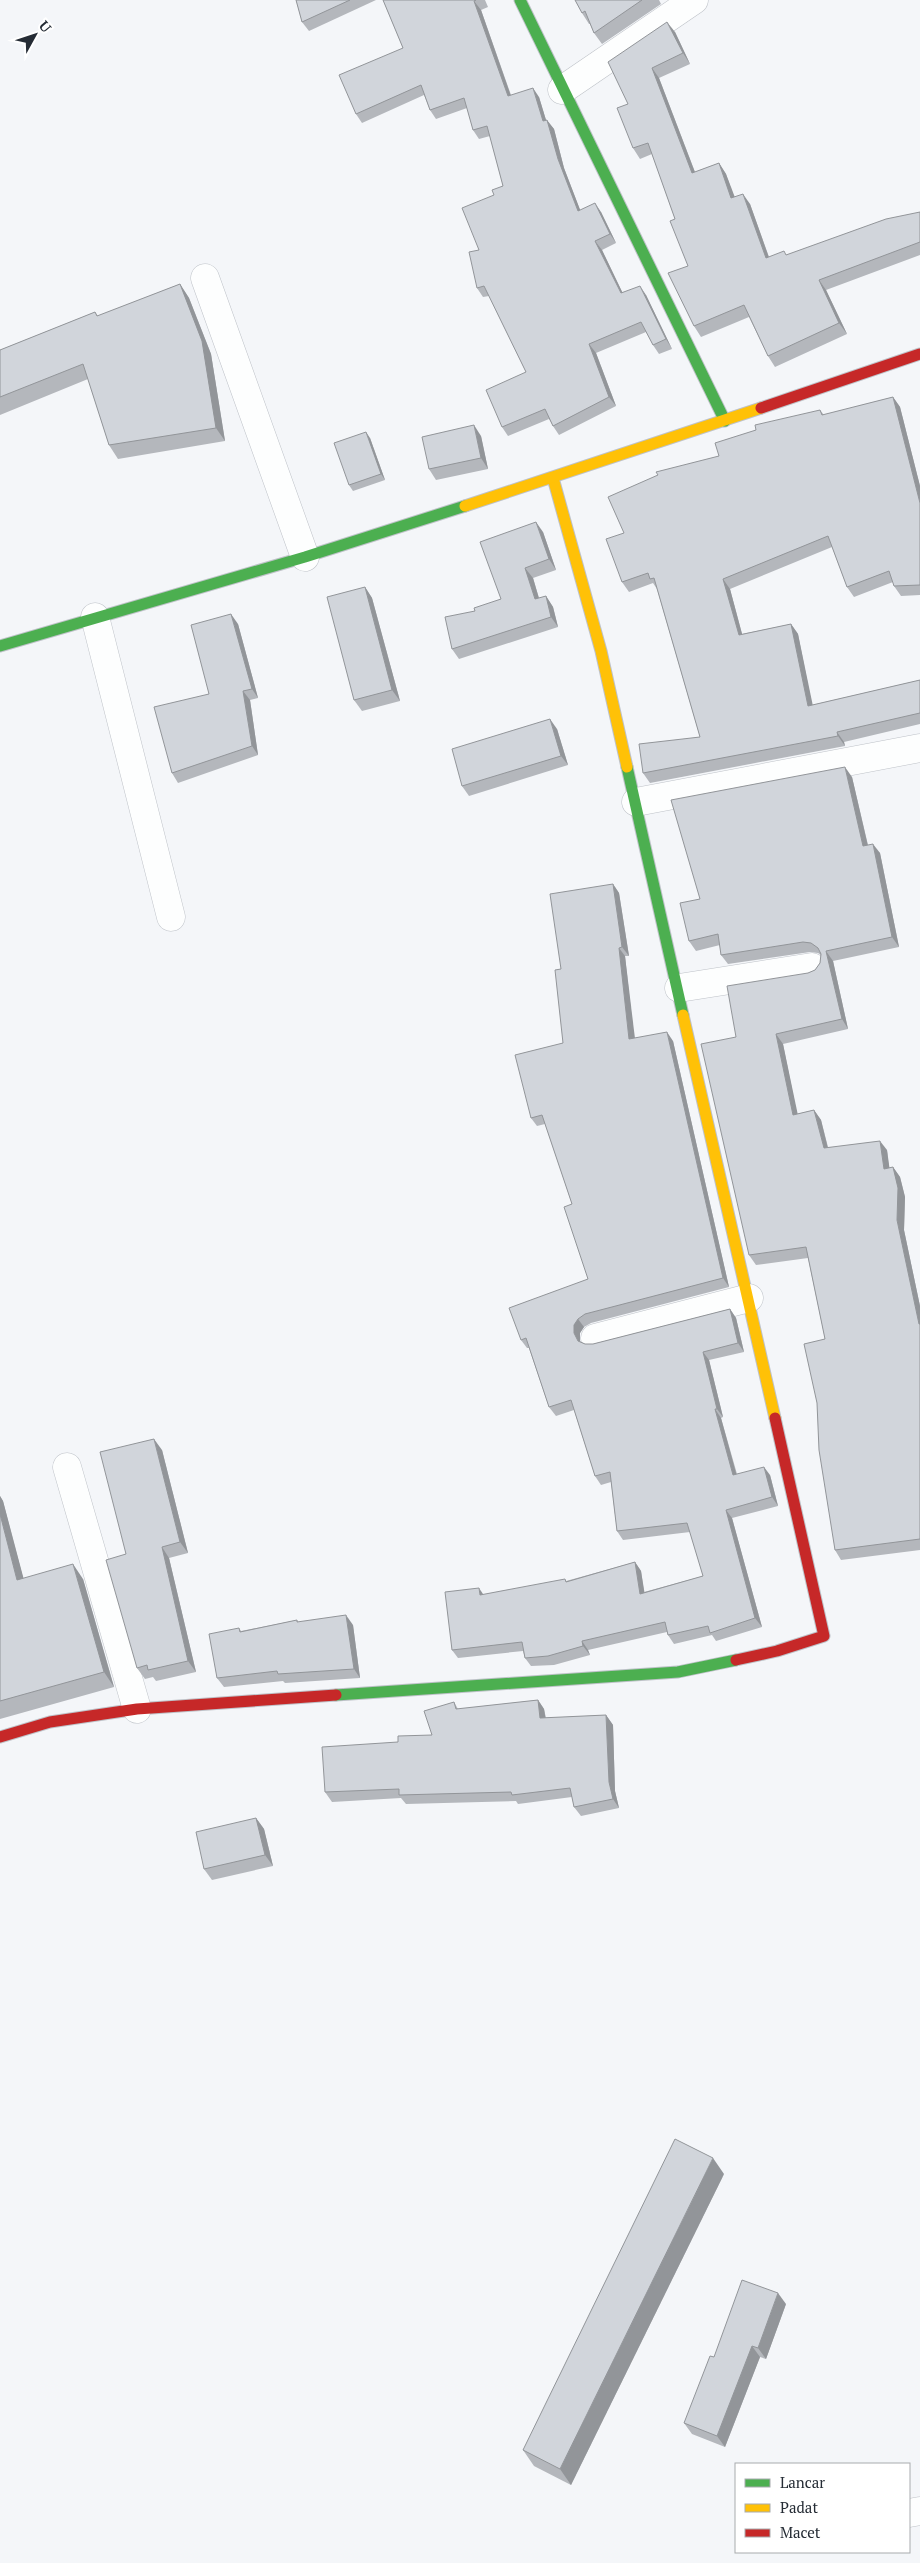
<svg xmlns="http://www.w3.org/2000/svg" width="920" height="2563" font-family="'PT Serif',serif">
<rect width="100%" height="100%" fill="#f4f6f9"/>
<g fill="none" stroke-linecap="round" stroke-linejoin="round">
<g stroke="#bec2c8" stroke-width="29">
<g id="street">
<polyline points="562,90 694,0"/>
<polyline points="205,278 305,557"/>
<polyline points="95,617 171,917"/>
<polyline points="636,802 920,748"/>
<polyline points="679,988 812,967"/>
<polyline points="595,1338 749,1298"/>
<polyline points="67,1467 137,1709"/>
<polyline points="909,2513 920,2511"/>
</g>
</g>
<g stroke="#bec2c8" stroke-width="13">
<g id="fast">
<polyline points="520,0 725,421"/>
<polyline points="0,646 305,557 465,506"/>
<polyline points="627,767 683,1015"/>
<polyline points="336,1695 678,1672 736,1660"/>
</g>
</g>
<g stroke="#bec2c8" stroke-width="13">
<g id="slow">
<polyline points="553,478 601,651 627,767"/>
<polyline points="465,506 761,408"/>
<polyline points="683,1015 775,1418"/>
</g>
</g>
<g stroke="#bec2c8" stroke-width="13">
<g id="jam">
<polyline points="761,408 920,354"/>
<polyline points="736,1660 777,1651 824,1636 775,1418"/>
<polyline points="0,1737 50,1722 137,1709 336,1695"/>
</g>
</g>
<use href="#street" stroke="#fdfefe" stroke-width="28"/>
<use href="#fast" stroke="#4caf50" stroke-width="11"/>
<use href="#slow" stroke="#ffc107" stroke-width="11"/>
<use href="#jam" stroke="#c62828" stroke-width="11"/>
</g>
<g fill="#b4b7bc">
<polygon points="296,0 376,0 309,31 302,22"/>
<polygon points="383,0 485,0 488,7 481,10 511,95 539,97 546,120 554,129 564,168 580,210 601,212 616,243 602,250 622,292 646,295 672,349 659,354 653,345 646,332 596,353 616,406 559,435 553,426 549,419 508,436 502,427 526,372 489,296 483,297 477,288 479,250 494,195 503,186 490,136 479,139 473,130 467,108 436,119 430,110 424,95 362,123 356,114 403,48"/>
<polygon points="575,0 659,0 661,4 602,44 594,33 590,24 589,24 582,13"/>
<polygon points="675,32 690,64 659,78 695,172 719,163 726,174 734,197 750,204 769,257 787,255 920,212 920,255 826,290 847,334 775,367 768,356 749,317 701,337 694,326 688,266 675,219 652,154 640,159 633,148 628,104"/>
<polygon points="180,284 189,298 211,354 225,441 118,459 109,445 88,379 0,415 0,350 95,312 98,316"/>
<polygon points="893,397 900,407 920,486 920,595 901,596 894,586 893,582 854,597 847,587 832,547 730,589 742,634 791,624 798,634 812,705 920,680 920,724 844,742 845,746 650,783 643,773 700,737 657,589 653,583 629,592 622,582 624,533 719,456 820,410 824,415"/>
<polygon points="481,436 488,469 436,480 429,469"/>
<polygon points="370,438 385,480 353,491 349,485"/>
<polygon points="543,532 556,570 533,578 539,598 546,596 553,607 558,627 459,659 452,649 475,611 501,599"/>
<polygon points="365,587 372,598 400,701 362,711 354,700"/>
<polygon points="238,624 258,698 250,700 258,755 178,783 172,773 209,694"/>
<polygon points="557,729 568,765 469,796 462,786"/>
<polygon points="852,777 868,845 880,853 899,947 833,961 848,1029 783,1044 797,1114 814,1110 821,1120 828,1147 887,1150 889,1168 893,1167 900,1177 905,1197 904,1230 920,1306 920,1550 841,1560 835,1550 825,1339 808,1258 756,1265 749,1255 736,1037 808,973 815,970 820,963 821,955 818,953 810,952 728,964 721,955 720,945 696,951 689,941 700,899"/>
<polygon points="613,884 619,893 629,956 625,956 634,1038 673,1041 729,1287 591,1323 584,1327 580,1333 580,1341 585,1344 593,1344 730,1309 736,1318 744,1352 709,1360 723,1417 721,1418 737,1474 770,1475 778,1506 732,1518 762,1627 716,1641 712,1635 674,1644 668,1635 667,1632 588,1650 590,1655 554,1665 531,1666 525,1658 523,1651 458,1658 452,1650 483,1595 566,1581 635,1562 641,1571 644,1592 703,1576 690,1532 623,1540 617,1531 611,1482 601,1485 595,1476 574,1410 556,1416 549,1407 529,1348 527,1348 521,1340 588,1279 572,1204 545,1124 537,1126 531,1118 563,1043 561,969"/>
<polygon points="162,1450 188,1553 169,1558 196,1672 156,1681 153,1677 145,1679 137,1668 126,1554"/>
<polygon points="0,1496 3,1501 23,1578 83,1579 114,1687 0,1719"/>
<polygon points="297,1620 298,1622 353,1625 360,1678 285,1683 283,1681 224,1687 217,1678 239,1628 241,1631"/>
<polygon points="538,1700 544,1709 546,1718 606,1715 613,1725 615,1791 619,1808 581,1816 574,1807 572,1797 518,1804 516,1801 406,1804 401,1798 332,1802 325,1792 398,1742 432,1735 454,1702 458,1709"/>
<polygon points="256,1818 264,1829 273,1866 212,1880 204,1869"/>
<polygon points="724,2174 571,2485 534,2466 523,2450"/>
<polygon points="786,2304 766,2359 760,2357 725,2447 692,2434 684,2423 714,2357"/>
</g>
<g fill="#929599">
<polygon points="474,1 481,10 514,105 508,96"/>
<polygon points="667,22 675,32 690,64 683,53"/>
<polygon points="652,68 659,78 699,183 692,173"/>
<polygon points="533,88 539,97 549,130 543,121"/>
<polygon points="547,120 554,129 564,168 584,220 578,211 558,159"/>
<polygon points="719,163 726,174 739,208 731,198"/>
<polygon points="743,194 750,204 773,269 766,258"/>
<polygon points="595,203 601,212 616,243 610,234"/>
<polygon points="595,241 602,250 627,302 621,293"/>
<polygon points="819,280 826,290 847,334 839,323"/>
<polygon points="180,284 189,298 211,354 225,441 216,428"/>
<polygon points="640,286 646,295 672,349 666,339"/>
<polygon points="589,344 596,353 616,406 609,397"/>
<polygon points="893,397 900,407 920,486 920,503"/>
<polygon points="474,425 481,436 488,469 481,458"/>
<polygon points="366,432 370,438 385,480 381,474"/>
<polygon points="536,522 543,532 556,570 549,559"/>
<polygon points="525,568 533,578 542,609 535,599"/>
<polygon points="723,579 730,589 745,645 739,635"/>
<polygon points="365,587 372,598 400,701 392,690"/>
<polygon points="546,596 553,607 558,627 551,617"/>
<polygon points="231,614 238,624 258,698 252,689"/>
<polygon points="791,624 798,634 815,716 808,706"/>
<polygon points="243,691 250,700 258,755 252,746"/>
<polygon points="550,719 557,729 568,765 561,756"/>
<polygon points="837,732 844,742 845,746 838,736"/>
<polygon points="845,767 852,777 870,855 863,846"/>
<polygon points="873,844 880,853 899,947 892,937"/>
<polygon points="613,884 619,893 629,956 622,947"/>
<polygon points="619,948 625,956 636,1047 629,1039"/>
<polygon points="826,951 833,961 848,1029 842,1019"/>
<polygon points="667,1032 673,1041 729,1287 723,1278"/>
<polygon points="776,1034 783,1044 800,1125 793,1115"/>
<polygon points="814,1110 821,1120 830,1157 824,1148"/>
<polygon points="880,1141 887,1150 891,1179 884,1169"/>
<polygon points="893,1167 900,1177 905,1197 904,1230 920,1306 920,1326 919,1324 897,1220"/>
<polygon points="730,1309 736,1318 744,1352 738,1343"/>
<polygon points="578,1319 584,1327 580,1333 580,1341 578,1341 574,1333 574,1325"/>
<polygon points="703,1352 709,1360 723,1417 717,1409"/>
<polygon points="715,1409 721,1418 739,1484 733,1475"/>
<polygon points="154,1439 162,1450 188,1553 180,1542"/>
<polygon points="764,1467 770,1475 778,1506 772,1497"/>
<polygon points="0,1496 3,1501 28,1595 17,1580 0,1514"/>
<polygon points="726,1510 732,1518 762,1627 755,1618"/>
<polygon points="162,1547 169,1558 196,1672 188,1661"/>
<polygon points="635,1562 641,1571 646,1602 640,1594"/>
<polygon points="73,1564 83,1579 114,1687 104,1672"/>
<polygon points="479,1588 485,1597 480,1595"/>
<polygon points="346,1615 353,1625 360,1678 354,1669"/>
<polygon points="582,1641 588,1650 590,1655 583,1646"/>
<polygon points="538,1700 544,1709 547,1728 540,1718"/>
<polygon points="606,1715 613,1725 615,1791 619,1808 613,1799 609,1782"/>
<polygon points="256,1818 264,1829 273,1866 265,1855"/>
<polygon points="713,2158 724,2174 571,2485 560,2469"/>
<polygon points="778,2293 786,2304 766,2359 758,2348"/>
<polygon points="752,2346 760,2357 725,2447 717,2436"/>
</g>
<g fill="#d1d5db" stroke="#929599">
<polygon points="296,0 350,0 302,22"/>
<polygon points="383,0 476,0 474,1 508,96 533,88 543,121 547,120 558,159 578,211 595,203 610,234 595,241 621,293 640,286 666,339 653,345 641,322 589,344 609,397 553,426 545,409 502,427 486,390 526,372 484,286 477,288 469,252 479,250 462,208 494,195 492,190 503,186 487,126 473,130 464,98 430,110 421,85 356,114 339,75 403,48"/>
<polygon points="575,0 642,0 594,33 585,11 582,13"/>
<polygon points="667,22 683,53 652,68 692,173 719,163 731,198 743,194 766,258 784,251 786,255 886,219 920,212 920,242 819,280 839,323 768,356 744,305 694,326 668,273 688,266 670,221 675,219 648,143 633,148 617,108 628,104 608,62"/>
<polygon points="180,284 202,341 216,428 109,445 83,364 0,397 0,350 95,312 97,316"/>
<polygon points="893,397 920,503 920,585 894,586 889,571 847,587 828,536 723,579 739,635 791,624 808,706 920,680 920,713 837,732 838,736 643,773 639,744 700,737 654,578 650,579 648,573 622,582 606,539 624,533 608,497 658,475 656,472 719,456 715,443 756,430 755,425 820,410 822,415"/>
<polygon points="474,425 481,458 429,469 422,437"/>
<polygon points="366,432 381,474 349,485 334,443"/>
<polygon points="536,522 549,559 525,568 535,599 546,596 551,617 452,649 445,617 475,611 474,608 501,599 480,542"/>
<polygon points="365,587 392,690 354,700 327,597"/>
<polygon points="231,614 252,689 243,691 252,746 172,773 154,707 209,694 191,625"/>
<polygon points="550,719 561,756 462,786 452,749"/>
<polygon points="845,767 863,846 873,844 892,937 826,951 842,1019 776,1034 793,1115 814,1110 824,1148 880,1141 884,1169 893,1167 898,1188 897,1220 919,1324 920,1324 920,1539 835,1550 819,1450 817,1403 804,1344 825,1339 806,1247 749,1255 701,1044 736,1037 727,986 808,973 815,970 820,963 821,954 818,948 811,943 803,942 721,955 718,934 689,941 680,903 700,899 671,800"/>
<polygon points="613,884 622,947 619,948 629,1039 667,1032 723,1278 585,1314 578,1319 574,1325 574,1333 578,1341 585,1344 593,1344 730,1309 738,1343 703,1352 717,1409 715,1409 733,1475 764,1467 772,1497 726,1510 755,1618 710,1633 708,1626 668,1635 665,1622 582,1641 583,1646 548,1656 525,1658 522,1642 452,1650 445,1592 479,1588 480,1595 565,1579 566,1582 635,1562 640,1594 703,1576 687,1523 617,1531 610,1472 595,1476 571,1400 549,1407 526,1338 521,1340 509,1308 588,1279 564,1207 572,1204 542,1115 531,1118 515,1055 563,1043 555,970 561,969 550,894"/>
<polygon points="154,1439 180,1542 162,1547 188,1661 148,1670 147,1665 137,1668 106,1560 126,1554 100,1452"/>
<polygon points="0,1514 17,1580 73,1564 104,1672 0,1701"/>
<polygon points="346,1615 354,1669 278,1674 277,1671 217,1678 209,1634 239,1628 240,1632 297,1620 297,1622"/>
<polygon points="538,1700 540,1718 606,1715 609,1782 613,1799 574,1807 570,1788 512,1795 511,1792 399,1795 399,1789 325,1792 322,1747 398,1742 398,1736 432,1735 424,1711 454,1702 456,1709"/>
<polygon points="256,1818 265,1855 204,1869 196,1832"/>
<polygon points="675,2139 713,2158 560,2469 523,2450"/>
<polygon points="742,2280 778,2293 758,2348 752,2346 717,2436 684,2423 710,2356 714,2357"/>
</g>
<rect x="735" y="2463" width="175" height="90" fill="#ffffff" stroke="#a8abae"/>
<rect x="745" y="2479" width="25" height="8" fill="#4caf50" stroke="#a8abae"/>
<text x="780" y="2488" font-size="15" fill="#252c35">Lancar</text>
<rect x="745" y="2504" width="25" height="8" fill="#ffc107" stroke="#a8abae"/>
<text x="780" y="2513" font-size="15" fill="#252c35">Padat</text>
<rect x="745" y="2529" width="25" height="8" fill="#c62828" stroke="#a8abae"/>
<text x="780" y="2538" font-size="15" fill="#252c35">Macet</text>
<g transform="translate(35 35) rotate(50)" stroke="#ffffff" stroke-width="4" paint-order="stroke">
<path d="M0-4L9 19L0 12L-9 19Z" fill="#252c35"/>
<text y="-8" font-size="14" font-weight="bold" text-anchor="middle" fill="#252c35">U</text>
</g>
</svg>
